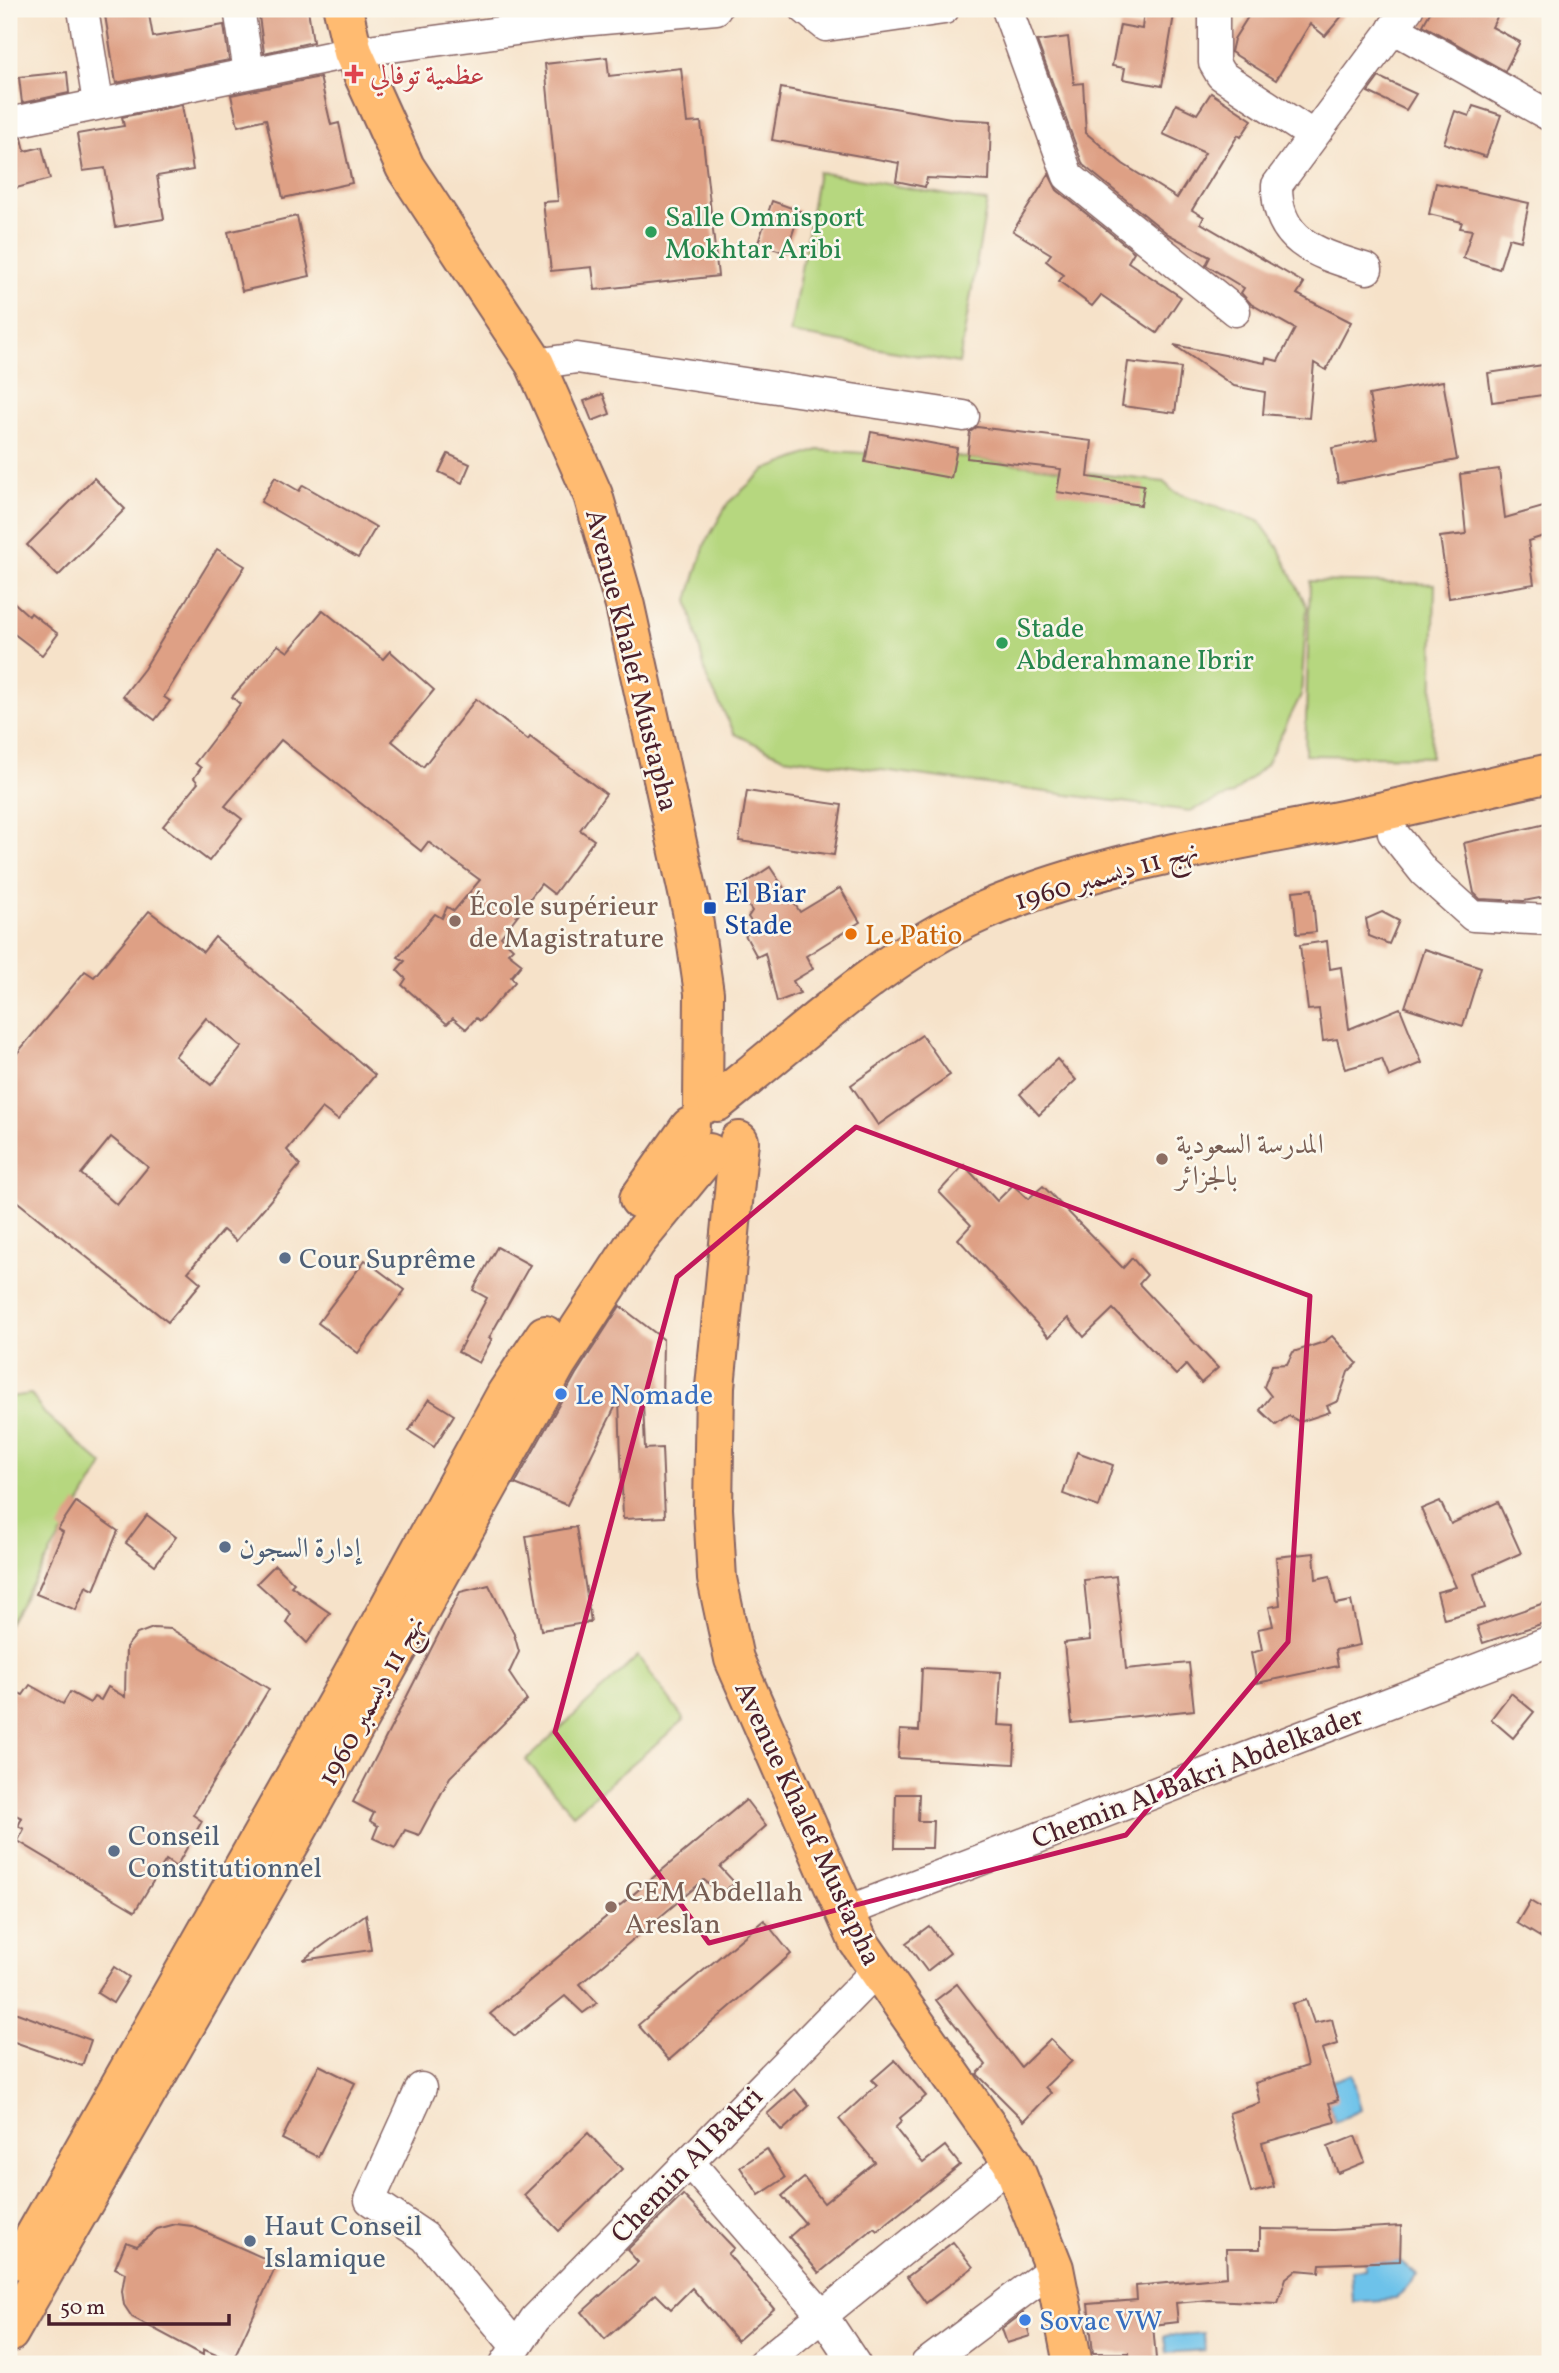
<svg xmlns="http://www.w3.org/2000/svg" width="1559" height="2373" font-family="Vollkorn,Amiri,serif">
<rect width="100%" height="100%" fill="#fbf7ec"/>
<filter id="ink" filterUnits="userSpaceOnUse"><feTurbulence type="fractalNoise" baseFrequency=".0143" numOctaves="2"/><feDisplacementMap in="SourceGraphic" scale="14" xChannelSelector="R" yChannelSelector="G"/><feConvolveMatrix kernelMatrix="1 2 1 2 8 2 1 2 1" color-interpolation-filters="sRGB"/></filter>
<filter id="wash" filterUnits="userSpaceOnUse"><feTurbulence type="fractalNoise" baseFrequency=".00686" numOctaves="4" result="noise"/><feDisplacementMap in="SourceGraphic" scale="28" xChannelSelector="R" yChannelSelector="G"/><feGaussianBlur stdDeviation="1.57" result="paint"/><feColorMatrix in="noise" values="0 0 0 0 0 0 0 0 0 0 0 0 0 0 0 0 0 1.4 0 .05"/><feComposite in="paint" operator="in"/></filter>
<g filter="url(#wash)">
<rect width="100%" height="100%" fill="#f6e2c9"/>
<g fill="#b6d77f" stroke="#807b55" stroke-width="2">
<polygon points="818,172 987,202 959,363 790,333"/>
<polygon points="901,445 967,458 1164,482 1174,492 1259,521 1278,547 1307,607 1301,695 1266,765 1233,794 1190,811 783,757 735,734 707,679 688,600 705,544 728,503 765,470 818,450 893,455"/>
<polygon points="1310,581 1435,584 1431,757 1305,755"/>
<polygon points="31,1394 44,1413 103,1465 9,1623 9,1397"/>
<polygon points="638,1656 684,1720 573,1814 526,1760"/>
</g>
<g fill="#6dc2ea" stroke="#5c708a" stroke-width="2">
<polygon points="1352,2074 1361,2110 1335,2122 1329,2103 1332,2081"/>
<polygon points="1365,2247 1380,2261 1400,2261 1417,2275 1396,2299 1353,2302 1351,2270 1365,2269"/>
<polygon points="1204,2333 1205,2350 1166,2353 1164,2336"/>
</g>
<g id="blocks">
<g fill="#dea085" fill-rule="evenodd">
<polygon points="104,9 148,9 153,37 224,25 229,60 116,83"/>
<polygon points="258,9 308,9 313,42 264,53"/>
<polygon points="1144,9 1175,9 1162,86 1123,79 1125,68 1112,66 1120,25 1142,29"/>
<polygon points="1253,9 1348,9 1325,36 1310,24 1276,80 1231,52 1234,39"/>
<polygon points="1432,9 1501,9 1492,27 1520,42 1505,71 1423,25"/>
<polygon points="1068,37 1074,84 1083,83 1086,133 1123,164 1177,198 1205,153 1163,134 1176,104 1197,114 1211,93 1252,120 1241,137 1238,135 1192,210 1204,217 1201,223 1304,283 1297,294 1351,322 1326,370 1314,363 1309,418 1263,414 1265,392 1234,386 1174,345 1265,363 1266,358 1278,361 1295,329 1251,304 1241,293 1244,288 1206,265 1210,257 1168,234 1083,165 1037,41"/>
<polygon points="607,57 609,76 681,68 687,123 701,122 718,276 595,290 592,267 551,271 543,202 558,201 545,64"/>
<polygon points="67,72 69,93 22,103 19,77"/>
<polygon points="320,77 331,125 339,123 352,183 283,198 266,119 238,126 231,95"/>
<polygon points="1379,77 1416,94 1406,110 1368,92"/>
<polygon points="781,88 956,119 991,121 989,181 927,178 925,187 896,181 899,163 772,140"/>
<polygon points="182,105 193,170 157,176 164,219 115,227 105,168 83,171 77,134 124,126 122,117"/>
<polygon points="1473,106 1501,115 1486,157 1444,143 1455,111 1469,116"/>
<polygon points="22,138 25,151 42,147 50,179 9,190 9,140"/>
<polygon points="1049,174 1057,190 1134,252 1128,262 1181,297 1157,333 1101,295 1092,306 1059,281 1064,275 1046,261 1051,254 1013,231"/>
<polygon points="1436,183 1529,203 1521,241 1509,238 1499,269 1463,258 1472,230 1460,228 1462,222 1429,214"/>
<polygon points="772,201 800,211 786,253 758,243"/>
<polygon points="297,216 310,276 242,291 228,232"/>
<polygon points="1128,362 1181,368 1175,413 1122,406"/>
<polygon points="1550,364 1550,394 1492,402 1488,373"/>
<polygon points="1443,381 1457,460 1338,483 1332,448 1377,439 1369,395"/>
<polygon points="603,394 610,414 592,421 584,401"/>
<polygon points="977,427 1092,441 1088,477 1144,485 1141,505 1057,492 1061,469 967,458 970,432"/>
<polygon points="871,432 957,448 951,478 865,462"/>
<polygon points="448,454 470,464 462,483 439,472"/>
<polygon points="1499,469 1505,518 1550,505 1550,534 1528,541 1534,584 1449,598 1440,537 1466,534 1460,474"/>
<polygon points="275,477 299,491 303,485 376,527 358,558 261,502"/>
<polygon points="94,478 125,509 58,576 27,545"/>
<polygon points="217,549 245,566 164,697 170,701 155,720 123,696 144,669"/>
<polygon points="9,598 29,616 31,613 58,634 42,655 9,630"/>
<polygon points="323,610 383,659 390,651 434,690 392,741 423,767 476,699 528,740 530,737 606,794 580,830 594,840 554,894 541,884 501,937 513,948 508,953 522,964 511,977 515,982 480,1021 476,1018 466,1029 453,1018 447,1024 402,985 406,979 397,970 405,961 398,957 435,914 442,918 447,907 454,911 480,880 428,842 421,851 281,740 225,806 242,819 209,861 163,826 198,783 194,778 201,768 195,763 240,704 232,697 278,645 288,652"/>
<polygon points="747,791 842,805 834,855 739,841"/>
<polygon points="1550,823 1550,896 1524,901 1480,899 1474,893 1464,843"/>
<polygon points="770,867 800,912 840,888 860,922 806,956 813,969 793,981 800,993 777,1002 765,953 757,957 745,935 756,929 748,917 752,911 737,889"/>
<polygon points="1312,889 1316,932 1297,934 1293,891"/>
<path d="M149,911L203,952L215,937L375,1075L338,1120L322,1108L287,1150L300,1165L236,1241L223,1230L188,1272L201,1283L168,1322L9,1195V1063L85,971L94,977ZM206,1018L242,1047L211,1085L175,1056ZM111,1137L148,1167L117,1205L81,1174Z"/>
<polygon points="1382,912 1399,921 1389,944 1369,936 1366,919"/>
<polygon points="1327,941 1330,969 1341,967 1349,1029 1400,1008 1422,1063 1389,1077 1382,1059 1345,1069 1337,1039 1323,1041 1319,1009 1308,1010 1300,945"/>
<polygon points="1424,949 1481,967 1463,1026 1405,1007"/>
<polygon points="922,1035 950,1075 878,1125 851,1085"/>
<polygon points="1057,1059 1076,1080 1039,1115 1020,1094"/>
<polygon points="964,1165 997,1201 1013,1185 1028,1199 1043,1186 1123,1268 1132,1258 1147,1275 1139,1284 1218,1368 1201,1383 1186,1365 1176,1375 1113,1309 1084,1337 1068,1318 1049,1337 958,1239 971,1225 939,1192"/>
<polygon points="497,1247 530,1265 489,1338 492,1339 479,1363 458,1352 487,1298 473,1290"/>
<polygon points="365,1260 405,1290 358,1353 318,1323"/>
<polygon points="620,1306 663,1339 662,1402 643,1403 645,1449 662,1448 665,1517 623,1519 619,1399 567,1505 515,1484 576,1374"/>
<polygon points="1332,1336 1357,1363 1348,1372 1338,1401 1327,1406 1330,1412 1300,1422 1289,1416 1276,1425 1260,1410 1271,1396 1264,1387 1272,1365 1287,1364 1293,1352 1324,1342"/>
<polygon points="429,1399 454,1415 434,1447 409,1431"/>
<polygon points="1077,1452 1113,1465 1099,1507 1063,1494"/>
<polygon points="1440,1501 1451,1524 1498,1502 1521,1553 1474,1574 1485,1608 1444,1619 1437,1592 1456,1587 1421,1509"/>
<polygon points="76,1502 118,1531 94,1590 86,1586 76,1610 36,1594 63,1532 58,1529"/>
<polygon points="147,1515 176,1537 155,1565 126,1543"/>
<polygon points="576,1527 591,1622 541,1630 526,1536"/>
<polygon points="1314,1553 1316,1579 1330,1576 1336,1604 1351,1601 1360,1645 1335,1650 1338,1666 1257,1683 1251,1653 1262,1650 1258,1629 1273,1626 1269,1607 1280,1605 1276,1557"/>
<polygon points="275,1565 294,1583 291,1586 330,1613 307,1643 286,1622 291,1614 257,1583"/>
<polygon points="1116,1576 1126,1669 1189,1663 1194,1710 1072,1723 1064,1643 1090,1640 1084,1580"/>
<polygon points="489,1585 514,1634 519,1652 509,1673 527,1700 450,1777 419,1835 405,1830 395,1848 373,1838 378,1826 370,1821 374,1813 353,1802 460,1592"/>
<polygon points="1550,1601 1550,1621 1483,1643 1477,1626"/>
<polygon points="153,1628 171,1629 269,1689 193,1815 202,1821 176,1867 166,1860 135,1911 18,1841 24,1829 18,1826 22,1818 9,1812 9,1689 23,1695 30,1685 63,1704 70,1692 90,1703 94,1697 101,1700 108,1687 125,1697 126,1647 137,1634"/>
<polygon points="922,1668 1001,1672 998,1725 1016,1726 1014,1764 898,1758 900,1730 919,1731"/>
<polygon points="1511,1693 1534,1712 1513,1738 1491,1719"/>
<polygon points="896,1794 919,1794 918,1821 933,1821 932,1848 895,1848"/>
<polygon points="746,1800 766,1826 720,1867 735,1883 720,1893 704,1880 580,1984 597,2003 583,2013 565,1996 515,2036 490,2014"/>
<polygon points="1530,1901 1550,1913 1550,1943 1517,1923"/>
<polygon points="366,1914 371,1950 303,1960"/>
<polygon points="764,1920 791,1954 669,2060 638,2025"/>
<polygon points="929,1926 950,1953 927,1971 906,1943"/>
<polygon points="114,1967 129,1977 113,2003 97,1993"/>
<polygon points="957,1984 1021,2067 1050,2039 1072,2061 1045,2087 1051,2093 1024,2121 977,2074 986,2065 936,2000"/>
<polygon points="1306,2000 1314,2023 1332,2019 1338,2044 1322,2049 1338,2100 1329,2103 1335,2122 1262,2143 1274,2187 1251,2193 1229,2113 1260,2103 1255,2083 1307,2066 1292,2004"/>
<polygon points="9,2010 91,2040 82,2066 9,2040"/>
<polygon points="895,2060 926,2096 900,2118 902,2121 895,2128 923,2163 945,2146 960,2165 877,2231 874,2228 819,2273 789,2237 805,2223 782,2196 804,2178 824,2203 875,2162 839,2119 877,2085 872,2080"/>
<polygon points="319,2065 355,2083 318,2157 282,2139"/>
<polygon points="795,2089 809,2106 782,2131 767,2114"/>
<polygon points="588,2133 622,2169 559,2231 524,2195"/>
<polygon points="1355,2136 1365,2162 1338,2173 1328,2147"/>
<polygon points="767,2149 785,2178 759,2195 740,2167"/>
<polygon points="683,2195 734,2248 728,2254 774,2309 737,2341 692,2288 671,2309 656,2294 605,2339 582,2312 638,2262 627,2250"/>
<polygon points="176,2224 192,2226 277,2264 232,2362 203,2349 203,2355 132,2317 124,2305 122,2291 125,2273 115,2268 126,2242 137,2246 157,2229"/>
<polygon points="1401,2226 1400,2261 1320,2264 1319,2272 1296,2270 1286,2278 1278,2303 1209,2300 1176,2303 1178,2322 1153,2325 1156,2359 1130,2362 1129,2353 1093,2353 1088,2304 1137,2300 1136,2286 1227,2277 1226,2249 1260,2249 1260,2229 1333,2230"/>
<polygon points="953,2242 973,2267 926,2303 907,2277"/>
<polygon points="1023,2313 1030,2336 1007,2343 1002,2329"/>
</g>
</g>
</g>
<g filter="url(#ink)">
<use href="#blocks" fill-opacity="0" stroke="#866362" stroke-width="2"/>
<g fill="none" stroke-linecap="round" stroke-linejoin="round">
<g stroke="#866362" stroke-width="33">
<g id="minor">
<polyline points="83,9 98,103"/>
<polyline points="239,9 249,72"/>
<polyline points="805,9 826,26 944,9"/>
<polyline points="1007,9 1068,176 1235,311"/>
<polyline points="1214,9 1214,63 1221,75 1312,135"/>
<polyline points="1393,28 1550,116"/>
<polyline points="9,123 353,52 581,21 716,9"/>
<path d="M1367,269C1320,254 1276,244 1277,185L1408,9"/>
<polyline points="535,364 577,358 964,416"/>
<polyline points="1393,833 1424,872 1473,916 1550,920"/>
<polyline points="845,1912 1550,1641"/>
<polyline points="421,2088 370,2200 425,2237 515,2345"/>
<polyline points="689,2162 823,2316 855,2364"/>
<polyline points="505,2364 535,2319 876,1971"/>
<polyline points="762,2364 1012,2162"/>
<polyline points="926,2364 1054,2268"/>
</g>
</g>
<g stroke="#866362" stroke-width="42">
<g id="major">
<polyline points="343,9 353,52 405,167 535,364 593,495 625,606 692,911 704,993 703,1105"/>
<path d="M717,1102C796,1040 887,953 979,913C1088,865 1216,844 1333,822C1406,807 1478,789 1550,773"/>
<polyline points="739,1141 715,1387 713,1509 717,1579 734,1659 858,1941 1012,2162 1054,2268 1073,2364"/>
<polyline points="639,1199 690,1127"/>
<polyline points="21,2260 340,1697 506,1394 545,1335"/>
<polyline points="9,2333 294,1836 557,1363 636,1242 709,1153"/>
</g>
</g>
<use href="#minor" stroke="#fff" stroke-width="30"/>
<use href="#major" stroke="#ffbb71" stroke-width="38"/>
</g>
</g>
<path fill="none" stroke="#c2185b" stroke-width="5" stroke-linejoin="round" d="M856,1127L1310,1296L1288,1642L1126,1835L709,1943L555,1732L677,1277Z"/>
<path fill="#e0444e" stroke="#fbf7ec" stroke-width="2.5" d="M350.5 63.5h7v7h7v7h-7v7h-7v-7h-7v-7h7z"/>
<g fill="#2e9e5b" stroke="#fbf7ec" stroke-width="2.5">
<circle cx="651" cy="232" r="7"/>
<circle cx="1002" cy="643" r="7"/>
</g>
<rect fill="#1a4fb4" stroke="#fbf7ec" stroke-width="2.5" x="703" y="901" width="14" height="14" rx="3.5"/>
<g fill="#8d6e63" stroke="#fbf7ec" stroke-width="2.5">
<circle cx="455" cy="921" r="7"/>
<circle cx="1162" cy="1159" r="7"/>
<circle cx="611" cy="1907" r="7"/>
</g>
<circle fill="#e8710a" stroke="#fbf7ec" stroke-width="2.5" cx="851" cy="934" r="7"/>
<g fill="#5c6f8a" stroke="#fbf7ec" stroke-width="2.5">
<circle cx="285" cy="1258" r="7"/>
<circle cx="225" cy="1547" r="7"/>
<circle cx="114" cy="1851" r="7"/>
<circle cx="250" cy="2241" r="7"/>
</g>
<g fill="#3f7fe0" stroke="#fbf7ec" stroke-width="2.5">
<circle cx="561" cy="1394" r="7"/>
<circle cx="1025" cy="2320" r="7"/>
</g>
<g text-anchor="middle" stroke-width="5" stroke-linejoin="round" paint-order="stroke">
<g font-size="28" fill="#be3a42" stroke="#fbf7ec" text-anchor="start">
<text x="370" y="84">عظمية توفالي</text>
</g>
<g font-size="28" fill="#27864d" stroke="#fbf7ec" text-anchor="start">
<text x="665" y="226">Salle Omnisport<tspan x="665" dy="32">Mokhtar Aribi</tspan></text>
<text x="1016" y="637">Stade<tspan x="1016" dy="32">Abderahmane Ibrir</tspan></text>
</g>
<g font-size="28" fill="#4a1f2b" stroke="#fbf7ec">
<text transform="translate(633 660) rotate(76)" y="10">Avenue Khalef Mustapha</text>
<text transform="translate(1106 874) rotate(-16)" y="10">نهج 11 ديسمبر 1960</text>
<text transform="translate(370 1700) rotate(-61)" y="10">نهج 11 ديسمبر 1960</text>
<text transform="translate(1197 1776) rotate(-21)" y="10">Chemin Al Bakri Abdelkader</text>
<text transform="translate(809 1823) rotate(65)" y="10">Avenue Khalef Mustapha</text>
<text transform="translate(686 2164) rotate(-46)" y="10">Chemin Al Bakri</text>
</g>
<g font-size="28" fill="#164399" stroke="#fbf7ec" text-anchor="start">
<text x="724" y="902">El Biar<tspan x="724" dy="32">Stade</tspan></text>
</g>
<g font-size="28" fill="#785e54" stroke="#fbf7ec" text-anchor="start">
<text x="469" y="915">École supérieur<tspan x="469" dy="32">de Magistrature</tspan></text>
<text x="1176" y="1153">المدرسة السعودية<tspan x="1176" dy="32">بالجزائر</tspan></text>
<text x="625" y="1901">CEM Abdellah<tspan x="625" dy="32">Areslan</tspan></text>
</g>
<g font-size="28" fill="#c56008" stroke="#fbf7ec" text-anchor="start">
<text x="865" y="944">Le Patio</text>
</g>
<g font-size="28" fill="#4e5e75" stroke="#fbf7ec" text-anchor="start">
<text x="299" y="1268">Cour Suprême</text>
<text x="239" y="1557">إدارة السجون</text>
<text x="128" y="1845">Conseil<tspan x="128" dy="32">Constitutionnel</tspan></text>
<text x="264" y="2235">Haut Conseil<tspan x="264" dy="32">Islamique</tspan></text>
</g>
<g font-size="28" fill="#366cbe" stroke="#fbf7ec" text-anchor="start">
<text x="575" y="1404">Le Nomade</text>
<text x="1039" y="2330">Sovac VW</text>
</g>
</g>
<rect width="1559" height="2373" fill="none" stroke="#fbf7ec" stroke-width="35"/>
<path d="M49 2314v10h180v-10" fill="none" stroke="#4a1f2b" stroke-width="3.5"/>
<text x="60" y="2314" font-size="21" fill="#4a1f2b" stroke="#fbf7ec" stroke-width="5" paint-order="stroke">50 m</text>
</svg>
